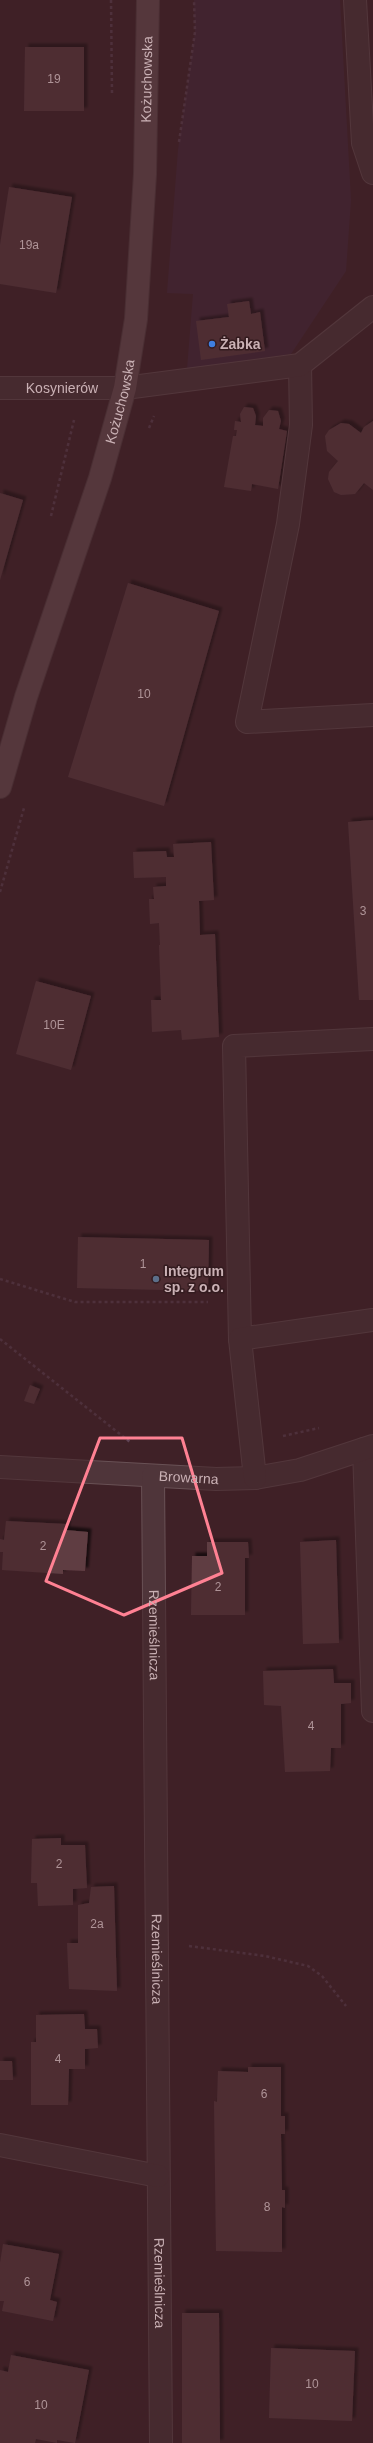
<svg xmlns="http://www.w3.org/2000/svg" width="373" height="2443" font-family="Arial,sans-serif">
<defs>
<filter id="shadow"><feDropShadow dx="3.5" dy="-3.5" stdDeviation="1" flood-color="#0009"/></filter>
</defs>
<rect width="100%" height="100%" fill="#3f2127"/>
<polygon fill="#44273b" points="194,0 340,0 351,200 346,271 291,354 187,369 193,294 167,293 178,150 195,32"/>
<g fill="#5f3d43" filter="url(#shadow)">
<polygon points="25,47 84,47 84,111 24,111"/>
<polygon points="9,187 72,197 56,293 0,284 0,245"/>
<polygon points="249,301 251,314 260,312 265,351 201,360 196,321 229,317 227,304"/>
<polygon points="244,407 253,408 256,416 255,425 263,426 263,418 269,410 278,411 281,421 279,429 287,431 278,489 252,484 251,491 224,487 233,436 236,436 237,430 234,430 235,421 241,422 240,414"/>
<polygon points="373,421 373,490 364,483 355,494 341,495 334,492 328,479 329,472 338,461 327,451 325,436 329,430 341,423 349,424 361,433 364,427"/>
<polygon points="0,493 23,500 0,580"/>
<polygon points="128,583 219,611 164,806 68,777"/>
<polygon points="373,820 373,1000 359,1000 348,822"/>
<polygon points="211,842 214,900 199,901 200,935 215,934 219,1037 182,1040 181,1030 152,1032 151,1000 161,1000 159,945 160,945 159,923 150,924 149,899 154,899 153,887 166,886 166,877 134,878 133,852 166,851 167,857 174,857 173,844"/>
<polygon points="36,981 91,996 71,1070 16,1054"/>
<polygon points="78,1237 209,1240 208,1291 77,1288"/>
<polygon points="30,1385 40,1389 34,1404 24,1401"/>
<polygon points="6,1521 67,1524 66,1530 88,1532 85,1571 63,1570 63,1574 2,1570 3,1552 0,1552 0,1539 4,1540"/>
<polygon points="336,1540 339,1643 303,1644 300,1542"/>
<polygon points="207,1542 248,1542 249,1558 245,1558 245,1615 191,1615 192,1556 207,1556"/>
<polygon points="333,1669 334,1683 351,1683 351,1703 341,1704 341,1748 331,1748 330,1771 285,1772 281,1706 264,1705 263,1671"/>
<polygon points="61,1838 61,1845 85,1845 87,1888 73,1889 73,1905 38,1906 37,1883 31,1883 32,1839"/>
<polygon points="114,1886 117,1991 69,1989 67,1943 78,1943 78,1905 89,1903 91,1887"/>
<polygon points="84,2014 85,2029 97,2029 98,2048 85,2049 85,2069 69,2069 68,2105 31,2105 31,2042 36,2042 36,2015"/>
<polygon points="0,2061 12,2061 13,2080 0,2080"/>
<polygon points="248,2067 281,2067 281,2116 285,2116 285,2134 281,2134 282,2190 285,2190 285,2208 282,2207 282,2252 216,2251 214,2101 217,2102 218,2071 248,2072"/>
<polygon points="3,2244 59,2254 50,2300 57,2302 53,2321 2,2311 4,2301 0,2301 0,2263"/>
<polygon points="182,2313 219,2313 220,2443 182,2443"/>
<polygon points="271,2348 355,2351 352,2421 269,2418"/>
<polygon points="11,2355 89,2370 75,2443 57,2440 57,2443 36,2439 35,2443 0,2443 0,2370 8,2372"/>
</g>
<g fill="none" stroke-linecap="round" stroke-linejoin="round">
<g stroke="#695155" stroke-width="24">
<g id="minor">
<polyline points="355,0 363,143 373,173"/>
<polyline points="300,365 301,425 288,524 247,722 373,715"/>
<path id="s1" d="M0,388H125L300,365L373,307"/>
<polyline points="240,1339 234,1046 373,1039"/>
<polyline points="364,1449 373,1711"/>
<path id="s2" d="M0,1467L216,1479L255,1478L300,1470L373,1446"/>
<path id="s3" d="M153,1476L161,2443"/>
<polyline points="255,1478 240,1339 373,1320"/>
<polyline points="0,2145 158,2176"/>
</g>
</g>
<g stroke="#573f43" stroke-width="24">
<g id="major">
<path id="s4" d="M0,787L26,697L100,478L125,388L136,319L145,174L148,0"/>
</g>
</g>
<g stroke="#5f4355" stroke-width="2.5" stroke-dasharray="3 3" stroke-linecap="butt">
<polyline points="111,0 112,94"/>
<polyline points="179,142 195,32 194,0"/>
<polyline points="149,428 154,416"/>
<polyline points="51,516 74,420"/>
<polyline points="0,892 24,808"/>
<polyline points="0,1279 75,1302 208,1302"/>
<polyline points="0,1339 130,1442"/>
<polyline points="283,1436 319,1428"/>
<polyline points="189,1946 265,1956 308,1966 322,1976 346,2006"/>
</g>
<use href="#minor" stroke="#4f353a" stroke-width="22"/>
<use href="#major" stroke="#6f5358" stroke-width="22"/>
</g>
<path d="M0 0H373V2443H0ZM100,1438H182L222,1573L124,1615L46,1581Z" fill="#3f2127" fill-opacity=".55" fill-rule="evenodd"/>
<path fill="none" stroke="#ff8193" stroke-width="3" stroke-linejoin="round" d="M100,1438H182L222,1573L124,1615L46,1581Z"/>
<circle fill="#3f7fe0" stroke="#331b1f" stroke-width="1.5" cx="212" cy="344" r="4"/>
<circle fill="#5c6f8a" stroke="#331b1f" stroke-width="1.5" cx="156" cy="1279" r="4"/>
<g text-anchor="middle" stroke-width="3" stroke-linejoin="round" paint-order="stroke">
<g font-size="12" fill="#af9498">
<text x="54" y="83">19</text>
<text x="29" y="249">19a</text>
<text x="144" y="698">10</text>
<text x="363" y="915">3</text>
<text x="54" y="1029">10E</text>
<text x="143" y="1268">1</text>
<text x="43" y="1550">2</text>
<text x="218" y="1591">2</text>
<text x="311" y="1730">4</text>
<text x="59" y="1868">2</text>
<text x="97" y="1928">2a</text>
<text x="58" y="2063">4</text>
<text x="264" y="2098">6</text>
<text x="267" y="2211">8</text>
<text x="27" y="2286">6</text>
<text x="312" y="2388">10</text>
<text x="41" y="2409">10</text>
</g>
<g font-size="14" fill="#cab1b5" stroke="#331b1f">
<text dy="5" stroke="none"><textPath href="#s4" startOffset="728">Kożuchowska</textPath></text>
<text dy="5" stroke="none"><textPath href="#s1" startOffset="62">Kosynierów</textPath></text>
<text dy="5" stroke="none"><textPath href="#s4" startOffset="404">Kożuchowska</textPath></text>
<text dy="5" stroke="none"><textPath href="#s2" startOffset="189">Browarna</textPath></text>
<text dy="5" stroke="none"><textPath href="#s3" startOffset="159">Rzemieślnicza</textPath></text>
<text dy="5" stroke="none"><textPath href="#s3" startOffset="483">Rzemieślnicza</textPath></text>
<text dy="5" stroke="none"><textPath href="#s3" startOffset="807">Rzemieślnicza</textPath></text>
</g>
<g font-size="14" font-weight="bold" fill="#cab1b5" stroke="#331b1f" text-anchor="start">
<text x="220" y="349">Żabka</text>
<text x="164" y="1276">Integrum<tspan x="164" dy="16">sp. z o.o.</tspan></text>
</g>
</g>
</svg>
